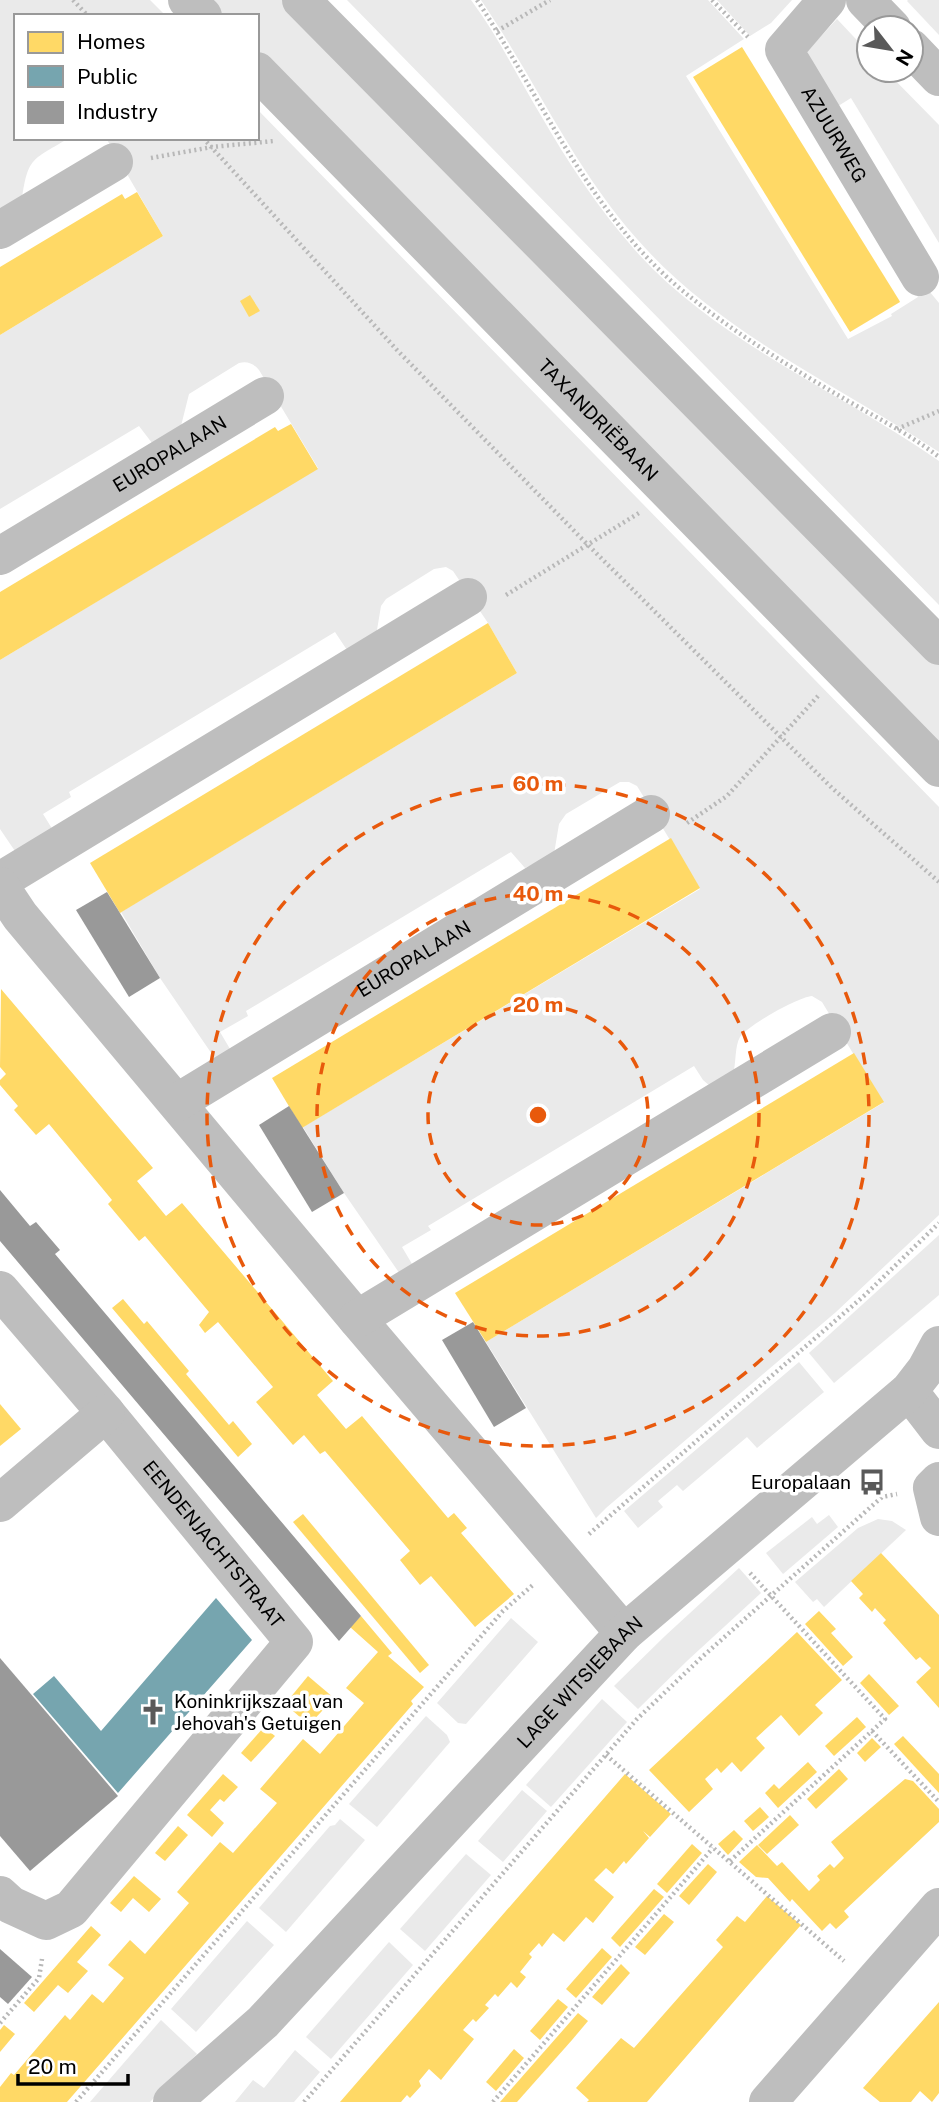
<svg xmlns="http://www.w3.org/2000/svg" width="939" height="2102" font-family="'Public Sans',sans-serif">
<rect width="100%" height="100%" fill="#fff"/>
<g fill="#eaeaea">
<path d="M0,0H150L166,16H16V138H69C33,160 28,156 22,199L0,215Z"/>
<polygon points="207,0 291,0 939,663 939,749 257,52 257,16 222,16"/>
<path d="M347,0H471C498,36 517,76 540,114C567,161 598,208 634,249C716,342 840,391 939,461V605Z"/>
<path d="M481,0H708L744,39L686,76L848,339L892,316L891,314L918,297L915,292L925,286L939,303V452C837,384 719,333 637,239C573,167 535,79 481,0Z"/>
<polygon points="717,0 792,0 771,23 750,36"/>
<polygon points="908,0 939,0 939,35 907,1"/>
<polygon points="837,19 869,53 869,70 885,70 939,125 939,243 851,98 835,108 807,51"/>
<path d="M257,109L939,807V1215L836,1312L606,1508L596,1518L486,1342L883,1103L822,1002L812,996C798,997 747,1026 740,1037C735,1046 736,1060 734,1070L710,1086L703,1080L694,1066L428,1226L431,1230L402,1247L415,1269L402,1277L344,1193L303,1127L700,889L637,786L629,782H620L566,814L559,824L554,854L525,868L511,852L246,1011L248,1016L220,1032L233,1054L218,1063L160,978L121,912L517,673L488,623L453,571L446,567L434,569L386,599L381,606L376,636L347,650L335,632L69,792L71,797L43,814L56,835L19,857L0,829V660L318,468L259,370C253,363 247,361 239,363L189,394L180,430L152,443L139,426L0,509V335L163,236L106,138H257Z"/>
<polygon points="939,1235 939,1295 834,1383 809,1353"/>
<polygon points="799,1362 824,1392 757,1448 747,1437 683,1491 677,1485 658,1501 663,1507 638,1528 624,1511"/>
<polygon points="829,1515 838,1527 783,1574 766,1553 812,1517 817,1524"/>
<polygon points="878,1519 892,1521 906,1530 824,1607 817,1599 813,1602 795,1582 858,1528"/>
<polygon points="739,1568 761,1593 688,1660 638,1709 614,1686 665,1636"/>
<polygon points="511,1618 538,1642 466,1724 458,1723 437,1703"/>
<polygon points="602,1699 627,1722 551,1807 526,1785"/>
<polygon points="426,1716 447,1735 450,1742 377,1827 349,1804"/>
<polygon points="522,1790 547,1811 503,1862 478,1841"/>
<polygon points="340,1819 365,1840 286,1932 259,1908 330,1826 335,1825"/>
<polygon points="466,1854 491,1875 425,1951 400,1929"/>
<polygon points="247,1921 274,1945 196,2032 171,2009"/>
<polygon points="389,1942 413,1965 331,2059 306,2037"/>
<polygon points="161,2020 197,2054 150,2102 90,2102"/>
<polygon points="295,2050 320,2072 294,2102 235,2102 253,2080 264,2088"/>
</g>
<g fill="#ffd966">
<polygon points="742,47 899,300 900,302 850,332 693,77"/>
<polygon points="137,192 163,236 0,335 0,267 122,194 125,199"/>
<polygon points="250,295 260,311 249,317 240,301"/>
<polygon points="291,424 318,469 0,660 0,592 275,427 278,431"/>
<polygon points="488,623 517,673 120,913 90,863"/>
<polygon points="671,838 700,888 302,1128 272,1078"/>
<polygon points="1,989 153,1168 137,1181 166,1216 182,1203 333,1381 317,1395 346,1429 362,1416 448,1518 454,1513 467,1528 461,1533 514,1594 475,1627 431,1576 420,1585 400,1560 410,1551 325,1451 320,1454 304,1435 293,1445 256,1402 273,1387 218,1322 205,1333 199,1325 209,1312 145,1236 139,1241 108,1204 112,1200 49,1124 36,1135 14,1110 18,1106 0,1085 0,1080 6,1074 0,1067"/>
<polygon points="854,1053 884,1102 486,1342 455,1293"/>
<polygon points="123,1299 144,1324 147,1321 189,1371 186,1374 229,1425 233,1421 252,1444 238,1457 112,1308"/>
<polygon points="0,1404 21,1429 0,1446"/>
<polygon points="303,1514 429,1665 420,1673 293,1522"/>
<polygon points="881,1553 939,1615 939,1708 916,1682 931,1668 920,1657 916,1660 883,1623 886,1620 875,1608 872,1612 859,1598 863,1594 851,1581"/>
<polygon points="819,1611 836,1629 831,1633 853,1657 843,1666 805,1624"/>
<polygon points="361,1616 392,1653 388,1656 424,1687 411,1701 413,1704 67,2102 0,2102 0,2087 11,2073 14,2075 65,2015 70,2020 92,1994 103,2003 124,1978 108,1965 130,1940 145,1954 189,1903 177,1892 220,1842 233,1853 277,1803 260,1789 303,1739 320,1754 364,1703 346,1688 378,1652 350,1627"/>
<polygon points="797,1632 842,1680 815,1705 823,1713 799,1736 781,1715 756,1738 765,1748 741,1772 732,1762 721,1773 717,1768 705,1779 713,1789 689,1812 649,1770"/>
<polygon points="869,1674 899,1706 889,1715 860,1683"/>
<polygon points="308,1676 334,1698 309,1725 285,1704"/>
<polygon points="857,1717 866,1727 834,1756 825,1746"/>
<polygon points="264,1727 275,1736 251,1762 241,1753"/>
<polygon points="903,1736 939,1774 939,1793 894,1744"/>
<polygon points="872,1738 881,1747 865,1762 857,1753"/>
<polygon points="808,1762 817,1772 778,1808 765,1793 774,1784 779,1789"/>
<polygon points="839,1769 848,1779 816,1809 807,1799"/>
<polygon points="223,1774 238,1787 224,1802 220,1799 210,1810 224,1823 212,1837 187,1815"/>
<polygon points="625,1774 671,1814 650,1837 643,1831 649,1838 626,1864 624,1861 613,1874 606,1868 594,1880 614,1897 593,1923 586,1917 564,1942 553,1933 542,1947 539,1943 529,1954 532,1957 520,1972 526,1977 517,1988 511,1982 498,1997 495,1994 485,2005 489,2008 476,2022 473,2019 463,2030 474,2039 441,2080 429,2069 419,2081 421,2086 410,2098 407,2095 401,2102 340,2102"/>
<polygon points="905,1779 913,1781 939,1809 939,1822 844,1911 849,1917 836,1929 830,1923 822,1931 792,1899 790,1902 768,1878 756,1877 739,1862 757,1845 777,1866 782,1862 809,1891 820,1880 817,1876 830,1864 834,1868 844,1858 831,1842"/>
<polygon points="760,1807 769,1817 753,1831 744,1821"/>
<polygon points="790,1815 799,1825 767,1854 758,1845"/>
<polygon points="178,1826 188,1835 165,1861 155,1853"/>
<polygon points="734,1830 743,1839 728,1855 718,1844"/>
<polygon points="692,1844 702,1853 667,1893 657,1884"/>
<polygon points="708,1864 717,1872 689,1905 679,1896"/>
<polygon points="134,1876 161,1899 149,1912 133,1898 121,1912 110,1903"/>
<polygon points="654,1889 664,1897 620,1947 611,1938"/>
<polygon points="767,1896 801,1925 756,1976 647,2102 587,2102 589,2100 576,2088 621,2038 634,2048 723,1947 716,1940 737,1916 745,1922"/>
<polygon points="664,1914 674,1922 645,1955 635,1947"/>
<polygon points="91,1926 101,1935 77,1962 88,1971 68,1993 58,1985 34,2012 24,2003"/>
<polygon points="602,1948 612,1957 576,1998 566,1989"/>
<polygon points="621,1964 630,1973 602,2005 592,1997"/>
<polygon points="558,1999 568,2007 540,2040 530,2031"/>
<polygon points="939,2002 939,2093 932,2102 920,2091 911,2102 880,2102 863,2088"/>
<polygon points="578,2013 588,2021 572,2040 517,2102 500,2102"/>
<polygon points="4,2025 15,2034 0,2052 0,2030"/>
<polygon points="514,2049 524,2058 496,2091 486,2082"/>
</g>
<polygon fill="#76a5af" points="216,1598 252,1640 118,1793 33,1694 54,1676 101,1731"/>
<g fill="#999">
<polygon points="107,892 160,978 129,997 76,910"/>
<polygon points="289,1106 344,1193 312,1212 259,1125"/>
<polygon points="0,1190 30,1226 36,1222 60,1250 55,1254 361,1616 339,1641 0,1241"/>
<polygon points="473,1322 526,1408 494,1427 442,1340"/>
<polygon points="0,1658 118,1796 30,1871 0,1836"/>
<polygon points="0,1949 32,1977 8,2004 0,1997"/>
</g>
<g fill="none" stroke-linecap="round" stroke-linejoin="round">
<g stroke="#b8b8b8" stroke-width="4.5" stroke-dasharray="2 3.5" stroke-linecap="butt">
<polyline points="73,0 88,16"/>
<path d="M477,0C541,97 587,209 677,286C729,330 790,367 848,401C879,419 911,435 939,457"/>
<polyline points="712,0 750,39"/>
<polyline points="497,31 550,0"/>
<polyline points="203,138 397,350 587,544 832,788 939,882"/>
<polyline points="151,158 212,147 274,141"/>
<polyline points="897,429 939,411"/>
<polyline points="506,595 639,513"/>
<polyline points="687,823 727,796 818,696"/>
<polyline points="589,1534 865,1295 939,1223"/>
<polyline points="872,1731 939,1802"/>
<polyline points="606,1755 844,1961"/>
<polyline points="730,1861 885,1719 750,1573"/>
<polyline points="0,2023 39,1978 42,1959"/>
<polyline points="76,2102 503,1611 534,1584"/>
<polyline points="304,2102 637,1719 702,1657 882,1497 897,1494"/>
<polyline points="493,2102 713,1848"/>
</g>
<g stroke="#bebebe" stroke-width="38">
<path id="s1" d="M827,0L784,50L920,277"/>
<polyline points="865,0 892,28"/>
<polyline points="911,48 939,77"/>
<polyline points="0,230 114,162"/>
<path id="s2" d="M0,556L265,396"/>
<polyline points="0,881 468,597"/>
<polyline points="0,886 20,916 357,1319 624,1633"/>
<path id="s3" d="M178,1102L651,814"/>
<path id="s4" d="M0,1290L106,1413L294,1642L71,1909L46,1921L11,1905L0,1895"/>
<polyline points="357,1319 832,1032"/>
<polyline points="909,1391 939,1430"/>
<polyline points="939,1481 932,1488 939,1517"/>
<polyline points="0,1503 106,1413"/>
<path id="s5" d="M172,2102L263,2022L624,1633L909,1391L926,1369L939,1345"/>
<polyline points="768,2102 939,1907"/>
</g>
<g stroke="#bebebe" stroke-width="38">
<polyline points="187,0 203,16"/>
<polyline points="301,0 939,646"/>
<path id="s6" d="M257,71L939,768"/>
</g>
</g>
<g fill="none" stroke="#e8590c" stroke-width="3.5" stroke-dasharray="12 9">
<circle cx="538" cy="1115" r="110"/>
<circle cx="538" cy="1115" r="221"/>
<circle cx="538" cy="1115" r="331"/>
</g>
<defs>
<g id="bus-bare" transform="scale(2.1)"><path d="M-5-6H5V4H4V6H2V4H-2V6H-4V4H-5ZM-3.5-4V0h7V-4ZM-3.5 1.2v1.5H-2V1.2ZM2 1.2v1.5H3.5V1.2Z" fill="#595959" stroke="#fff" stroke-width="2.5" paint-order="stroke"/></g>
<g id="church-bare" transform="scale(2.1)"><path d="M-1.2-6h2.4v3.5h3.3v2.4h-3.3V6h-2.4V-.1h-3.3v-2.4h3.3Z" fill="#595959" stroke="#fff" stroke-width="2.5" paint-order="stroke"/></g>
</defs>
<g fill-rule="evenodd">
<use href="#bus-bare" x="872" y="1482"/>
<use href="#church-bare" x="153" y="1712"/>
</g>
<g text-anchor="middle" stroke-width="7" stroke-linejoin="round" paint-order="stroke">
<g font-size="19" fill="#000" stroke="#fff">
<text dy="7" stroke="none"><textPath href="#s1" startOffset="164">AZUURWEG</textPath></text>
<text dy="7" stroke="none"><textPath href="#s6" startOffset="488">TAXANDRIËBAAN</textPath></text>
<text dy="7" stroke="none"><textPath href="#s2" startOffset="198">EUROPALAAN</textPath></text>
<text dy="7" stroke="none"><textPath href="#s3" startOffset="276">EUROPALAAN</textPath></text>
<text dy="7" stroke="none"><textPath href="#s4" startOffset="332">EENDENJACHTSTRAAT</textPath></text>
<text dy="7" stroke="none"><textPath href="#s5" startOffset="586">LAGE WITSIEBAAN</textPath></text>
</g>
<g font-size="19" fill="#000" stroke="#fff" text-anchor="end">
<text x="851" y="1489">Europalaan</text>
<text x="174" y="1708" text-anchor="start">Koninkrijkszaal van<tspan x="174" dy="22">Jehovah's Getuigen</tspan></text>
</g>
</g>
<circle cx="538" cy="1115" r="10" fill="#e8590c" stroke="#fff" stroke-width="3.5"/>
<g font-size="21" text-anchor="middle" font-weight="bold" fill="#e8590c" stroke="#fff" stroke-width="7" stroke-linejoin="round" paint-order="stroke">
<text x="538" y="791">60 m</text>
<text x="538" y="901">40 m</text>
<text x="538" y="1012">20 m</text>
</g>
<rect x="14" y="14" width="245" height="126" fill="#ffffff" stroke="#999999" stroke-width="2"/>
<rect x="28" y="32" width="35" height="21" fill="#ffd966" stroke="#999999" stroke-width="2"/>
<text x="77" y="49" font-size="21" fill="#000000">Homes</text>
<rect x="28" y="66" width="35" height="21" fill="#76a5af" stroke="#999999" stroke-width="2"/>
<text x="77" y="84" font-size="21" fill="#000000">Public</text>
<rect x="28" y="102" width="35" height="21" fill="#999999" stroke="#999999" stroke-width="2"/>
<text x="77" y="119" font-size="21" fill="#000000">Industry</text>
<g transform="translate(890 49) rotate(121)"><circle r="33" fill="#ffffff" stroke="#999999" stroke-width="2"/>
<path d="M0-5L12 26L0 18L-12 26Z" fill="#595959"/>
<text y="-10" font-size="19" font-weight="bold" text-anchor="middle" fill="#000000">N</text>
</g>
<path d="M18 2074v10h110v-10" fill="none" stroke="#000000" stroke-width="3.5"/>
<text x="28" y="2074" font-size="21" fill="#000000" stroke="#ffffff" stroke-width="5" paint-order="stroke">20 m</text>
</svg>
